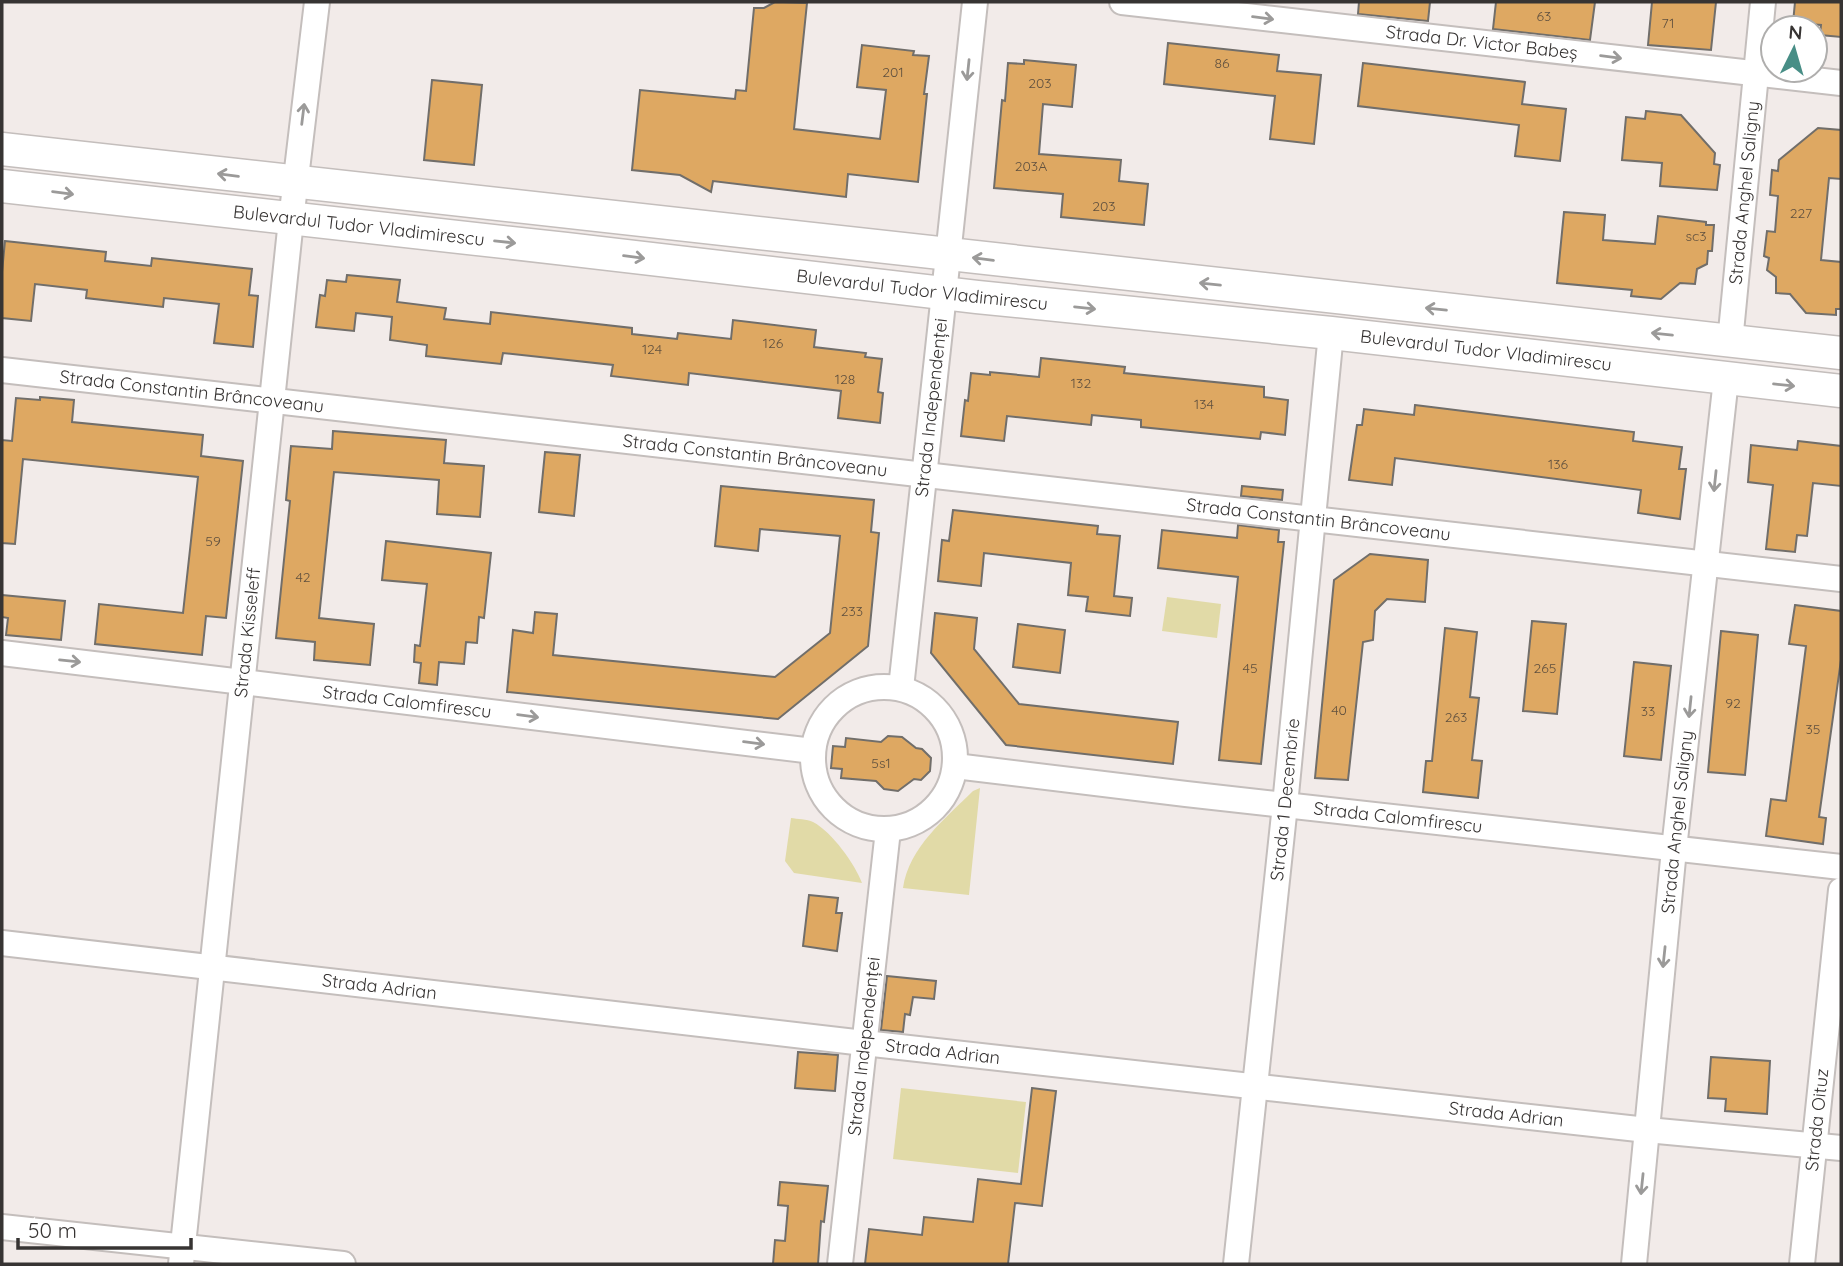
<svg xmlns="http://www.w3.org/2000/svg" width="1843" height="1266" font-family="Quicksand,sans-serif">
<rect width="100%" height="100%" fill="#f2ebe9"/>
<g fill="#e1daa7">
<polygon points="1167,597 1221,604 1217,638 1162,631"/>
<path d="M980,788L969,895L903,888C909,847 945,819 973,791Z"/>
<path d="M791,818C797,819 807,819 813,822C832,832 855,864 862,883L794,873L785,861Z"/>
<polygon points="901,1088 1026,1102 1018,1173 893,1159"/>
</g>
<g fill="#dea862" stroke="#716e6a" stroke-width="2">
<polygon points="775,2 807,3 794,129 880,139 886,90 857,87 862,45 914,51 913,55 929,56 924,94 927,94 918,182 848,174 846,197 713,181 711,192 680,175 632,170 640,90 735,99 736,90 746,91 754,8 764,8"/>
<polygon points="1359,2 1430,2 1428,21 1358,14"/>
<polygon points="1496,2 1595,2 1590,40 1493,29"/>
<polygon points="1652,2 1716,2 1711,50 1648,45"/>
<polygon points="1795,2 1841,2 1841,37 1820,35 1821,25 1793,23"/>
<polygon points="1168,43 1279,55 1277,71 1321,75 1314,144 1270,139 1275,96 1164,84"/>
<polygon points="1024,60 1076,65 1072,107 1043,104 1039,154 1121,160 1119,181 1148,184 1144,225 1061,217 1063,194 994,188 1002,100 1005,101 1008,63 1024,64"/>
<polygon points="1363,63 1525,82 1522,104 1566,109 1560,161 1515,156 1519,125 1358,106"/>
<polygon points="432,80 482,85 474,165 424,160"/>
<polygon points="1646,111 1681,115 1715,153 1714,164 1720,165 1717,190 1660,186 1662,163 1622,160 1626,117 1645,119"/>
<polygon points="1818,128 1841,130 1841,179 1829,178 1821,260 1841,262 1841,309 1836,309 1836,315 1806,313 1790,294 1776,293 1776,277 1767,270 1769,258 1764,256 1767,231 1775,232 1778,196 1770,195 1772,170 1778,171 1779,160"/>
<polygon points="1564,212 1605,215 1603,240 1655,244 1658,216 1706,222 1706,225 1714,225 1712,251 1708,251 1707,264 1697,269 1695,284 1680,283 1661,299 1631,296 1632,290 1557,283"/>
<polygon points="5,241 106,252 105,261 151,266 152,258 252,269 249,295 258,296 253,347 214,343 219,304 164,298 163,307 86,298 87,290 35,284 31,321 2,318 2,272"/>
<polygon points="347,275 400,280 397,302 446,308 444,319 490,324 491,312 632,328 632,334 677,339 678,333 731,339 733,320 816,330 814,347 866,353 865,357 882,359 878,392 883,393 880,423 838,418 841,391 689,373 688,385 611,376 613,365 503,353 501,364 426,356 427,345 390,340 392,317 356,313 354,331 316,327 320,295 325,296 327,280 346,282"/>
<polygon points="1041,358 1125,367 1124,373 1264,387 1264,397 1288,400 1285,435 1261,432 1260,439 1141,427 1141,420 1092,415 1091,425 1007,416 1004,441 961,436 965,400 968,401 971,373 990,375 990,372 1039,377"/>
<polygon points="40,397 74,400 72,422 203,435 201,456 243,461 226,618 206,616 202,655 95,644 99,604 183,613 198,477 23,459 15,544 2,543 2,440 12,441 16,398 40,400"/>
<polygon points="1415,405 1634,432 1633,441 1682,447 1679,469 1686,469 1680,519 1638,513 1641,490 1395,458 1392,485 1349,480 1357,425 1362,425 1364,409 1414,415"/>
<polygon points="333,431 446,440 444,463 484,466 480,517 437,514 439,480 334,472 319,618 374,624 370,665 314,660 315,642 276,638 290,501 286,500 291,446 332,449"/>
<polygon points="1798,441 1841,446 1841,486 1813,483 1807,536 1797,535 1795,552 1766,549 1773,485 1748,482 1751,445 1797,450"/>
<polygon points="545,452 580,455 574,516 539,512"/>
<polygon points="721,486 874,500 871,532 879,533 868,646 778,719 507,692 513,630 533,633 535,612 557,614 553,655 775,677 830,633 840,536 760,529 758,551 715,546"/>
<polygon points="1242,486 1283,490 1282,500 1241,496"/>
<polygon points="953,510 1098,526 1097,534 1120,536 1114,596 1132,598 1130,616 1086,611 1088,597 1068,595 1071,563 984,553 981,586 938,581 942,540 949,541"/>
<polygon points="1238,525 1279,530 1278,542 1284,542 1261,764 1219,760 1238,577 1158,568 1162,530 1237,538"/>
<polygon points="386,541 491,553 484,618 479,617 477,643 466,642 464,664 439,662 437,685 419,683 421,663 414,662 415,645 420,646 427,584 382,580"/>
<polygon points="1370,554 1428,560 1425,602 1387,599 1375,611 1373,640 1363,642 1348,780 1315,778 1334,580"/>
<polygon points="2,595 65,601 61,640 6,635 8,618 2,617"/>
<polygon points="1795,605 1841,611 1841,660 1819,817 1826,818 1823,844 1766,836 1771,799 1786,801 1806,646 1789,644"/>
<polygon points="935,613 977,618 974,649 1019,704 1178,722 1173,764 1006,745 931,653"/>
<polygon points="1532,621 1566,624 1557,714 1523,711"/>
<polygon points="1018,624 1065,630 1060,673 1013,667"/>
<polygon points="1445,628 1477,632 1470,697 1479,698 1472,760 1482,761 1478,798 1423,792 1426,761 1432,761"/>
<polygon points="1721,631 1758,635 1745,775 1708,772"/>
<polygon points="1634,662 1671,666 1661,760 1624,756"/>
<polygon points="888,736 902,737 916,748 922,749 931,758 930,771 921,780 914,779 898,791 884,789 876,781 841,778 842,769 831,768 833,746 845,747 846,738 881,742"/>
<polygon points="809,895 838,898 836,913 842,913 837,951 803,946"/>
<polygon points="887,976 936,981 934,999 913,997 910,1015 905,1014 903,1032 881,1030"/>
<polygon points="798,1052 838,1055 835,1091 795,1088"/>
<polygon points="1711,1057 1770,1061 1767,1114 1725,1111 1726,1099 1708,1098"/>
<polygon points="1032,1088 1056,1091 1042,1206 1015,1203 1008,1264 865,1264 869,1229 922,1235 924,1217 973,1222 978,1179 1021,1184"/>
<polygon points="780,1182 828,1186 824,1222 821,1221 818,1264 773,1264 775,1240 785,1241 788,1206 778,1205"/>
</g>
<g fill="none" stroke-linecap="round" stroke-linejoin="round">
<g stroke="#c4bebc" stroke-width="28">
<g id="minor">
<path id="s1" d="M1122,2L1841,83"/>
<path id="s2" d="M1730,342L1763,2"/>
<path id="s3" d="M2,370L1841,579"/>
<path id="s4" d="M2,653L813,751"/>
<circle cx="884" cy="758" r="71"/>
<path id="s5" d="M901,688C925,459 952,231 975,2"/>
<path id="s6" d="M955,766L1186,794L1841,867"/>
<path id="s7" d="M2,943L864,1043L1647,1130L1841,1148"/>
<polyline points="2,1227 343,1264"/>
<path id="s8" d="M181,1264L291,220L317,2"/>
<path id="s9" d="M840,1264L888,830"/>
<path id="s10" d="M1236,1264L1285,805L1331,333"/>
<path id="s11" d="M1634,1264L1674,849L1726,379"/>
<path id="s12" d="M1802,1264L1841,890"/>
</g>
</g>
<g stroke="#c4bebc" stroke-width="35">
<g id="major">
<polyline points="2,149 1841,353"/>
<path id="s13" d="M2,186L566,249L977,297L1331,333L1841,391"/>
</g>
</g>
<use href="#minor" stroke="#fff" stroke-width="24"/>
<use href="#major" stroke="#fff" stroke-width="32"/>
</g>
<defs><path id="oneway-shaft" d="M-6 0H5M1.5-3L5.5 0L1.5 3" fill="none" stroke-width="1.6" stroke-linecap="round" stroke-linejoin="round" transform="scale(1.75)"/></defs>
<g stroke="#9b9a99">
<use href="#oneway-shaft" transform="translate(1263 18) rotate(7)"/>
<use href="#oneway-shaft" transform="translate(1611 57) rotate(7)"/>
<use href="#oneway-shaft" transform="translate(968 70) rotate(96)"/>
<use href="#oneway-shaft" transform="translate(303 114) rotate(-83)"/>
<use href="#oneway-shaft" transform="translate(228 175) rotate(-173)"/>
<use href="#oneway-shaft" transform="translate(63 193) rotate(7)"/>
<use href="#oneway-shaft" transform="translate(505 242) rotate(6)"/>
<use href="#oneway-shaft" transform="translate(634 257) rotate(7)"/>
<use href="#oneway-shaft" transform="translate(983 259) rotate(-173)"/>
<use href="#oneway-shaft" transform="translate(1210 284) rotate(-174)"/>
<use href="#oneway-shaft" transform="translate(1085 308) rotate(6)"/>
<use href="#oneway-shaft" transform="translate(1436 309) rotate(-174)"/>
<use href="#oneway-shaft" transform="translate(1662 334) rotate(-174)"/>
<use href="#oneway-shaft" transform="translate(1784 385) rotate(6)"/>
<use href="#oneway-shaft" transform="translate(1715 481) rotate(96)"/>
<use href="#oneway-shaft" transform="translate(70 661) rotate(6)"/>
<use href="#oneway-shaft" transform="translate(1690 707) rotate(96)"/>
<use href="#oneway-shaft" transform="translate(528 716) rotate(7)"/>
<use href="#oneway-shaft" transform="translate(754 743) rotate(7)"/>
<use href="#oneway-shaft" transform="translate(1664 957) rotate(96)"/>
<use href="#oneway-shaft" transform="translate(1642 1184) rotate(96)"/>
</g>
<g text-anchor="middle" stroke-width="6" stroke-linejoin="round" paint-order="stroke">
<g font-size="14" fill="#61513f">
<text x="1544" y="21">63</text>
<text x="1668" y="28">71</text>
<text x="1222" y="68">86</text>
<text x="893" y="77">201</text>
<text x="1040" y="88">203</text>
<text x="1031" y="171">203A</text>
<text x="1104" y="211">203</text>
<text x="1801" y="218">227</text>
<text x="1696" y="241">sc3</text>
<text x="773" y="348">126</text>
<text x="652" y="354">124</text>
<text x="845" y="384">128</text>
<text x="1081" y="388">132</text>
<text x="1204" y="409">134</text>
<text x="1558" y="469">136</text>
<text x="213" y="546">59</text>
<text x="303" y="582">42</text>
<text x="852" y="616">233</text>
<text x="1250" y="673">45</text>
<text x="1545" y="673">265</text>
<text x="1733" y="708">92</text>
<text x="1339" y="715">40</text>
<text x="1648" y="716">33</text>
<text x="1456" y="722">263</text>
<text x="1813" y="734">35</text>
<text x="881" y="768">5s1</text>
</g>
<g font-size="18" fill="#373433" stroke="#fff">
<text dy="6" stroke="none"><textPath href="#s1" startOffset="362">Strada Dr. Victor Babeș</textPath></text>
<text dy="6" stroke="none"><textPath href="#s2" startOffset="150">Strada Anghel Saligny</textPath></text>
<text dy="6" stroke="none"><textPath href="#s13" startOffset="359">Bulevardul Tudor Vladimirescu</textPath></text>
<text dy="6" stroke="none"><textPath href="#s13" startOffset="926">Bulevardul Tudor Vladimirescu</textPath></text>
<text dy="6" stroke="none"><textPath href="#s13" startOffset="1493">Bulevardul Tudor Vladimirescu</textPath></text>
<text dy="6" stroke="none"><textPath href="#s3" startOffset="191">Strada Constantin Brâncoveanu</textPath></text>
<text dy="6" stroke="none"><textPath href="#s5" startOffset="282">Strada Independenței</textPath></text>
<text dy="6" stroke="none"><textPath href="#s3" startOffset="758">Strada Constantin Brâncoveanu</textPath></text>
<text dy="6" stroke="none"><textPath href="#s3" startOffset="1325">Strada Constantin Brâncoveanu</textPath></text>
<text dy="6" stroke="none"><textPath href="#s8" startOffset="635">Strada Kisseleff</textPath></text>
<text dy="6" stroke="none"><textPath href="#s4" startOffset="408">Strada Calomfirescu</textPath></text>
<text dy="6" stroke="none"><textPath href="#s10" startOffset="467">Strada 1 Decembrie</textPath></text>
<text dy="6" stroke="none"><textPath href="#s6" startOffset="446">Strada Calomfirescu</textPath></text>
<text dy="6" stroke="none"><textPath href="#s11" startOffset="444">Strada Anghel Saligny</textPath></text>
<text dy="6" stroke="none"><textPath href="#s7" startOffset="380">Strada Adrian</textPath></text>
<text dy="6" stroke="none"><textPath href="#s9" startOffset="219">Strada Independenței</textPath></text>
<text dy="6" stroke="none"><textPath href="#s7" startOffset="947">Strada Adrian</textPath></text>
<text dy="6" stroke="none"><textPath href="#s7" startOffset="1514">Strada Adrian</textPath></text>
<text dy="6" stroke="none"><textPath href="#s12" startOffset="145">Strada Oituz</textPath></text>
</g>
</g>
<rect width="1843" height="1266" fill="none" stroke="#373433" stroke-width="7"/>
<g transform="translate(1794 49) rotate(5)"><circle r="33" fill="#ffffff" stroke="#afaead" stroke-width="2"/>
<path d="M0-5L12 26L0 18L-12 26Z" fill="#488e86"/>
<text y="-10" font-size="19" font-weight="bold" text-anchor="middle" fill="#373433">N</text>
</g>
<path d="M18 1238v10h173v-10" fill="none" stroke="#373433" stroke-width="3.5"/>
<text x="28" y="1238" font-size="21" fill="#373433" stroke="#ffffff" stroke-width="5" paint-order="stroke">50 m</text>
</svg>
